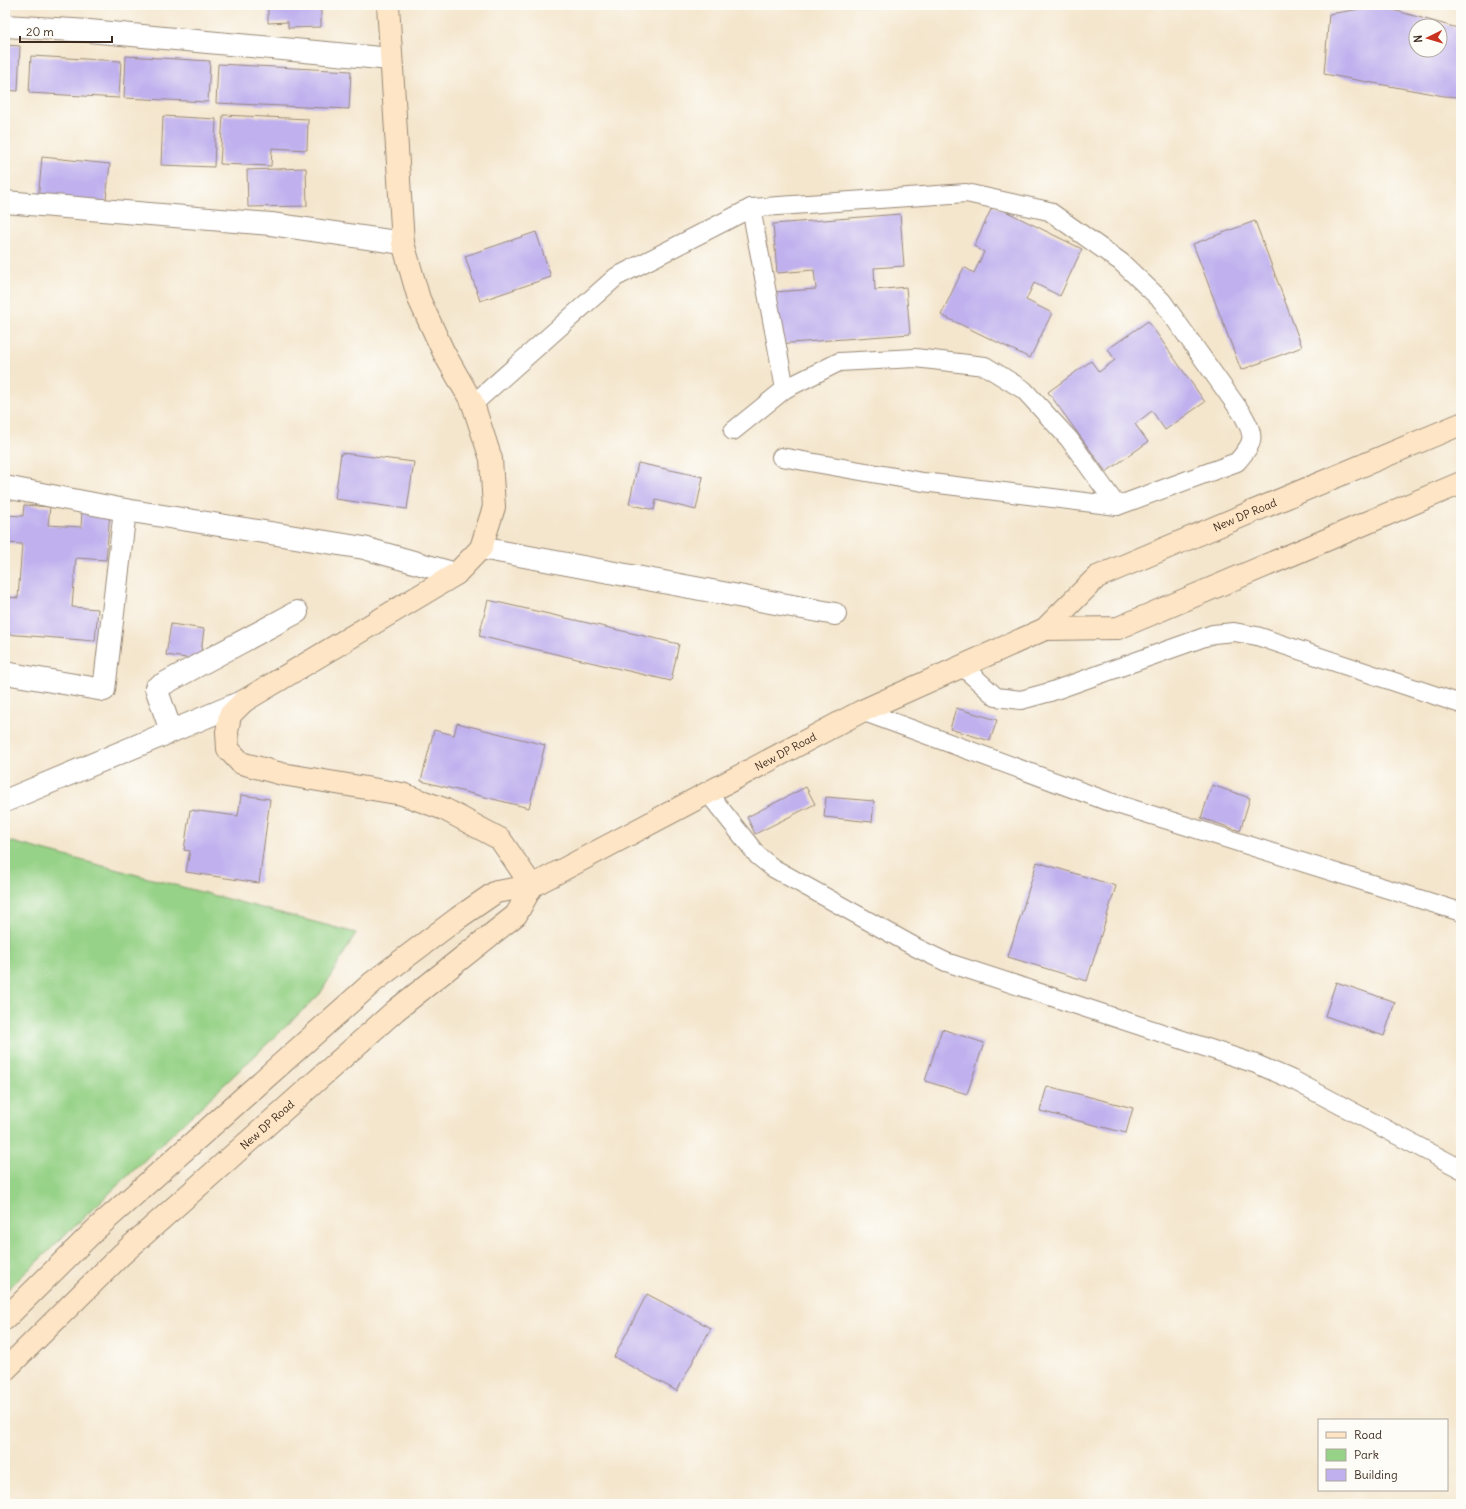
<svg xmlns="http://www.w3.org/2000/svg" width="1466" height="1509" font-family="Delius,sans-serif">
<rect width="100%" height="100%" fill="#fdfcf7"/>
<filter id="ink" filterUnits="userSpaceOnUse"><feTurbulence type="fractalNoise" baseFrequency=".025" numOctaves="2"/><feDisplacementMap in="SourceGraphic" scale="8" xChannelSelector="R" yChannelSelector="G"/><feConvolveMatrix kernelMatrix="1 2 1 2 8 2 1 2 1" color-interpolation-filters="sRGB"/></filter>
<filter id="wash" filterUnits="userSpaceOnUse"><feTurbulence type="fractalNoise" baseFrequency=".012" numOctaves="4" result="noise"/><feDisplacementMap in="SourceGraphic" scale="16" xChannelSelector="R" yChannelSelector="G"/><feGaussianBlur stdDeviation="0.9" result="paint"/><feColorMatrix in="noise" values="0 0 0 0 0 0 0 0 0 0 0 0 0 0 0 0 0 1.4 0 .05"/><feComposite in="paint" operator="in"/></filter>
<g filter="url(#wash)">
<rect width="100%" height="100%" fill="#f4e6cd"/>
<polygon fill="#96d287" stroke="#687e52" points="5,840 356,933 320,994 5,1292"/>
<g id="blocks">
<g fill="#c0b1ee" fill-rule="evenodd">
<polygon points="268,5 321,5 321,27 288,28 288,22 268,23"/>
<path d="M1379,6L1461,29V97L1444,96L1324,74L1329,14ZM1416,26H1440V50H1416Z"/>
<polygon points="5,45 20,46 18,91 5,90"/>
<polygon points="31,56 121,61 119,98 29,93"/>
<polygon points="126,56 210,61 208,102 124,98"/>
<polygon points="218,64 351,71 349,109 216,103"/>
<polygon points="223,115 308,119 307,150 272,148 271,166 220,164"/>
<polygon points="163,116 216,119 214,167 161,165"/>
<polygon points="42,157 110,164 105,208 38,201"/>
<polygon points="306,168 307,206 248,207 247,170"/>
<polygon points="993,205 1082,249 1060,296 1034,283 1026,300 1052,313 1030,358 941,315 964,267 974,273 984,252 974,246"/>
<polygon points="900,214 904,266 874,268 875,290 906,287 910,334 778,344 774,292 816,289 814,270 777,273 773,224"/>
<polygon points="1255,221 1302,347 1241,370 1193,244"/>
<polygon points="536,232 551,277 480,301 465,256"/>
<polygon points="1148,321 1205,402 1165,430 1152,411 1135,424 1148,442 1106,472 1048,392 1091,361 1099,372 1115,360 1108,349"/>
<polygon points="341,453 414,462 407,509 335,499"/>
<polygon points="638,463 703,477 696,510 656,500 654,510 629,504"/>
<polygon points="24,505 50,507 48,525 81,527 82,510 110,512 106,560 76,558 72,607 98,609 95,641 5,634 5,597 18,598 22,544 5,543 5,515 23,516"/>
<polygon points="488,600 679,644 671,681 479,636"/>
<polygon points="171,624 204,629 200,660 166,655"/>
<polygon points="956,708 997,720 990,741 950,729"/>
<polygon points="457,723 545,745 529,808 421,781 434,730 454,735"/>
<polygon points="1212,785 1250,798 1240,831 1201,818"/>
<polygon points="806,787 815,804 755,834 747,817"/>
<polygon points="241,795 270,799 259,883 186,872 190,851 184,850 190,810 238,816"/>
<polygon points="826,797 874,801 872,822 824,817"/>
<polygon points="1037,862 1116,886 1087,981 1008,957"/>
<polygon points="1336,982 1395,1002 1384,1036 1325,1016"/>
<polygon points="942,1029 984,1043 967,1094 925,1081"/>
<polygon points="1047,1086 1133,1108 1126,1133 1040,1111"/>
<polygon points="647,1294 711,1328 677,1391 614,1357"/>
</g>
</g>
</g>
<g filter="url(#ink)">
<use href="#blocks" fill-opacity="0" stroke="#988876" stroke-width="1"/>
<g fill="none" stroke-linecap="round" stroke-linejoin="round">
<g stroke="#988876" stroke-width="20">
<g id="lane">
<path d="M473,404L616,277L751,208L966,193L1049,211L1121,262L1162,301L1243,415C1256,438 1254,442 1237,462L1117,506L1069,439L1024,390L985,366L915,358L839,362L785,389"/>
<polyline points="733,431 785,389 751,208"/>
<polyline points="781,457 923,482 1117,506"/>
<polyline points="962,666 996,697 1021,700 1050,692 1213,634 1234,632 1257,636 1461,704"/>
<polyline points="862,711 1107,801 1461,912"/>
<polyline points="708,793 758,856 773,868 917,948 946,962 1256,1064 1291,1079 1461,1169"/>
</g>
</g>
<g stroke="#988876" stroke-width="24">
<g id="street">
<polyline points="5,26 89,31 391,59"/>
<polyline points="5,202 271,224 403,243"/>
<polyline points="5,487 125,510 364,548 456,574"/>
<polyline points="481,548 835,614"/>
<polyline points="5,673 104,690 125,510"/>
<polyline points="171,731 156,688 297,612"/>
<polyline points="5,801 244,701"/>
</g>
</g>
<g stroke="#988876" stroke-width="24">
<g id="secondary">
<polyline points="388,5 403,243 419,299 444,353 473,404 491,459 494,507 481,548 456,574 244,701 230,715 227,732 228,749 241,763 282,774 402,794 444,809 500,839 532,886"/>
<polyline points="1045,629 1118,628 1461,483"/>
<path id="s1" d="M5,1319L96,1229L373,982L458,918L496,892L532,886L862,711L1045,629L1097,577L1461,424"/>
<path id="s2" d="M5,1370L121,1255L396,1010L516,915L532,886"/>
</g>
</g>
<use href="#lane" stroke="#fff" stroke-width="18"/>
<use href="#street" stroke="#fff" stroke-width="22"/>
<use href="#secondary" stroke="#fde5c5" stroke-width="22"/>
</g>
</g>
<g text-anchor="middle" stroke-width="4" stroke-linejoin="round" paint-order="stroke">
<g font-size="11" fill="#3b2a1e" stroke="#fdfcf7">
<text dy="4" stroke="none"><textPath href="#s1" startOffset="1496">New DP Road</textPath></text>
<text dy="4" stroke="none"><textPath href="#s1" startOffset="975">New DP Road</textPath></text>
<text dy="4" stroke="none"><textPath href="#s2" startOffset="359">New DP Road</textPath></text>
</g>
</g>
<rect width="1466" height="1509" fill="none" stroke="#fdfcf7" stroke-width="20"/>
<rect x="1318" y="1419" width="130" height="72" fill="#fdfcf7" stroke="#afa8a0"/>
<rect x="1326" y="1432" width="20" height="6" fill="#fde5c5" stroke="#afa8a0"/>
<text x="1354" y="1439" font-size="12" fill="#3b2a1e">Road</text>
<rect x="1326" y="1449" width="20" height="12" fill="#96d287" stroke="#afa8a0"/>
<text x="1354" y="1459" font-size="12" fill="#3b2a1e">Park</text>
<rect x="1326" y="1469" width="20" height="12" fill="#c0b1ee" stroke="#afa8a0"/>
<text x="1354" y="1479" font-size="12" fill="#3b2a1e">Building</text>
<g transform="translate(1428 38) rotate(265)"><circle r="19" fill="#fdfcf7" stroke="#afa8a0"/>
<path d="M0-3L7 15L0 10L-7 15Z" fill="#c8321e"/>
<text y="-6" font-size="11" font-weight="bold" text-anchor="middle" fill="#3b2a1e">N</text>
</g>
<path d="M20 36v6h92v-6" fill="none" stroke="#3b2a1e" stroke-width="2"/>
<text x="26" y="36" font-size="12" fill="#3b2a1e" stroke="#fdfcf7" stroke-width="3" paint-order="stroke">20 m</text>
</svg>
